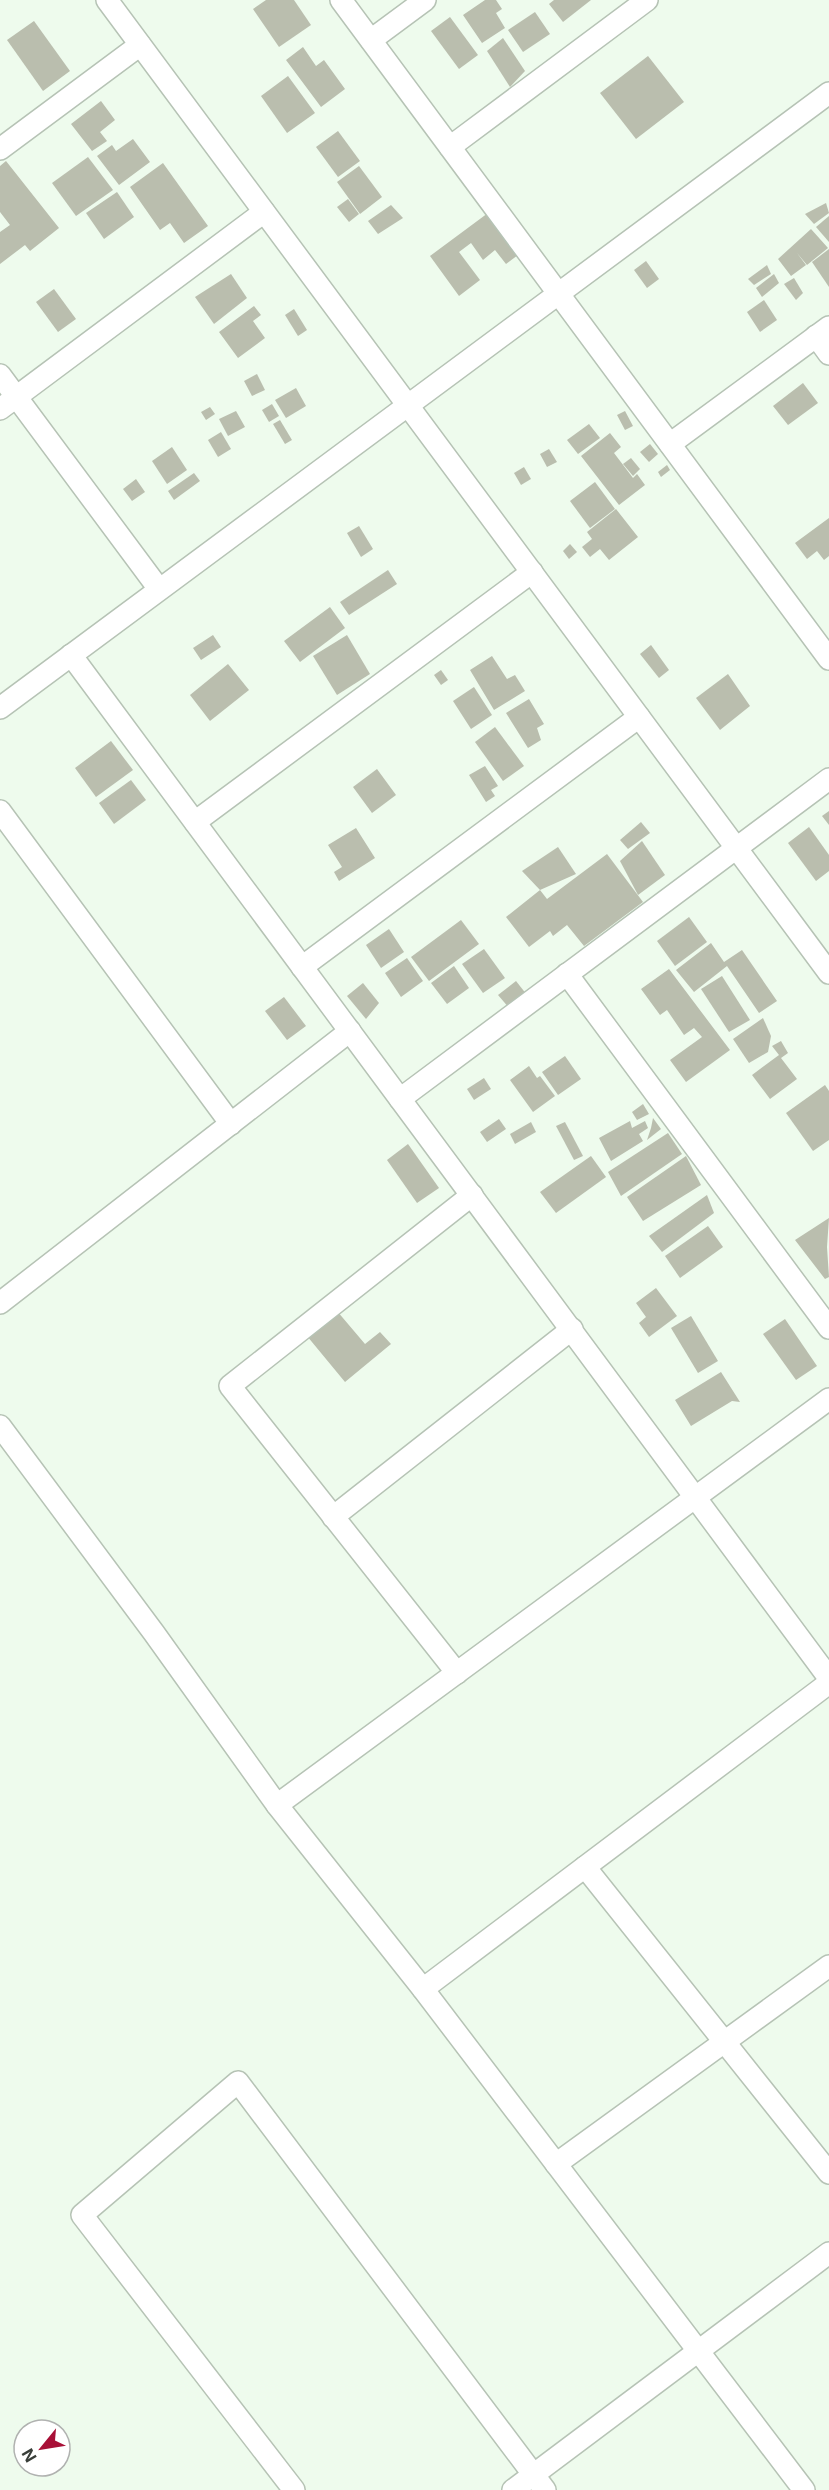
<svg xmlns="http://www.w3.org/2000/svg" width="829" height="2490" font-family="Inter,sans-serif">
<rect width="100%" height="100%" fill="#eefbed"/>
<g fill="#babeae">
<polygon points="266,0 294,0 311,25 279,47 253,9"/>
<polygon points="485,0 496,0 502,9 496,13 505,28 482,43 463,15"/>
<polygon points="554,0 591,0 563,22 549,4"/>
<polygon points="535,12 550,34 523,52 508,30"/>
<polygon points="450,17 478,55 459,69 431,31"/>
<polygon points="34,21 70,71 43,91 7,40"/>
<polygon points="503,38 525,71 510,87 487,51"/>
<polygon points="303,47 316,66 324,60 345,89 321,107 286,60"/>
<polygon points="648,56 684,102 636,139 600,93"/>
<polygon points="288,76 315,113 287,133 261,96"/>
<polygon points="101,101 115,120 100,132 107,141 92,151 71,124"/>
<polygon points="338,131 360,161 338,177 316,147"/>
<polygon points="133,139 150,162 119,185 97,156 112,145 116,151"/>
<polygon points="88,157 113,190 76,216 52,183"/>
<polygon points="6,161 59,228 30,251 25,245 0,264 0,232 10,225 0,212 0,166"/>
<polygon points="163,163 208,226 184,243 170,223 160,230 130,187"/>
<polygon points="359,166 382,197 360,214 337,182"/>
<polygon points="117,192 134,217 104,239 86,213"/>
<polygon points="348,199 359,214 349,222 337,207"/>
<polygon points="826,203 829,213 814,224 805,214"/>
<polygon points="391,205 403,218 378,234 368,221"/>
<polygon points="488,213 518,255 506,264 495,250 483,260 471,243 459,252 480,280 459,296 430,256"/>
<polygon points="829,216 829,242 816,227"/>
<polygon points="811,229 828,248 807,265 797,253 806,265 791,276 778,259"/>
<polygon points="829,249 829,287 812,262"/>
<polygon points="646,261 659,279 647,288 634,270"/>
<polygon points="767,265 771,274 754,285 748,279"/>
<polygon points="231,274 247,298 214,324 195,297"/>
<polygon points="774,274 779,283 762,297 756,288"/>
<polygon points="794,278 803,293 796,300 784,284"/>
<polygon points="54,289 76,319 58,332 36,302"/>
<polygon points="764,300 777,320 760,332 747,312"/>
<polygon points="254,306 261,315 253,321 265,338 238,358 219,332"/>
<polygon points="294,309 307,330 298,336 285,315"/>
<polygon points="257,374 265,390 252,396 244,381"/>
<polygon points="803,383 818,403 788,425 773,406"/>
<polygon points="296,388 306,406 286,418 275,400"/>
<polygon points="272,404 279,416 269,422 262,410"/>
<polygon points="210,407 215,414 206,420 201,412"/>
<polygon points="236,411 245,427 228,436 219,419"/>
<polygon points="625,411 633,426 625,430 617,415"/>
<polygon points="280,420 292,440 285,444 273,424"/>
<polygon points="589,424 600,438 578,454 567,440"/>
<polygon points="221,432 231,449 218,457 208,440"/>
<polygon points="610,433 621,447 614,453 633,478 637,474 645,485 619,505 581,456"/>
<polygon points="650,444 658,454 649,462 640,452"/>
<polygon points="172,447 187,470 167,484 152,461"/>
<polygon points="549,449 557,462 547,467 540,454"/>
<polygon points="631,458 640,469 633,476 623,464"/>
<polygon points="667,465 670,470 661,477 658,472"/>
<polygon points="524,467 531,479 521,485 514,473"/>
<polygon points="194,473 200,481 174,500 168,491"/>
<polygon points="136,479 145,492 132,501 123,489"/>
<polygon points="595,482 615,509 590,528 570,501"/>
<polygon points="616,509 638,537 609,560 600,549 590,557 582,547 592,539 587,532"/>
<polygon points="829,518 829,556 824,560 817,551 807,559 795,543"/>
<polygon points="359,526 373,549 361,557 347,533"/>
<polygon points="570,544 577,552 569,559 563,551"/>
<polygon points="388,570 397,584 349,615 340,602"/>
<polygon points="330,607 345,628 300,662 284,641"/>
<polygon points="213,635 221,647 201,660 193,648"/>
<polygon points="347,635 370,674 337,695 313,656"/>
<polygon points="651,645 669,670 659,678 640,654"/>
<polygon points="492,656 507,679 515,675 525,691 494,710 470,670"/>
<polygon points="228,664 249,690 210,721 190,695"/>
<polygon points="441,670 448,680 441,685 434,675"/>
<polygon points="728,674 750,706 720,730 696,698"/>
<polygon points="474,687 492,715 471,729 453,701"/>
<polygon points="529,699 544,724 537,728 541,740 528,748 506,713"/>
<polygon points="495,727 524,766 503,781 475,742"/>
<polygon points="111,741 133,770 96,797 75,768"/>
<polygon points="485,766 498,786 491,790 495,796 486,802 469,775"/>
<polygon points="377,769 396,795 372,813 353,787"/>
<polygon points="131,780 146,800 114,824 99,803"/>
<polygon points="829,811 829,825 822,816"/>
<polygon points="641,822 650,833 628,849 620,840"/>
<polygon points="809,827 829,855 829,871 816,881 788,843"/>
<polygon points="356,828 375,858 339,881 334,872 342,867 328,845"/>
<polygon points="642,841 665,875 638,895 620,861"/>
<polygon points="558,847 576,874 540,890 522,871"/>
<polygon points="607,854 643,902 584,946 567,925 553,936 550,931 529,947 506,917 540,890 547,899"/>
<polygon points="689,917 707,942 675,966 657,941"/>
<polygon points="461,920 479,944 429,981 411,957"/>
<polygon points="389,929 404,952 381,968 366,945"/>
<polygon points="711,943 724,962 742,950 777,1001 759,1013 727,966 694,992 676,970"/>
<polygon points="484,949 505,978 483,993 462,964"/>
<polygon points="407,958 423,981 401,997 385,973"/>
<polygon points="454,966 469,988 447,1004 431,983"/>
<polygon points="669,969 730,1050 686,1082 670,1060 702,1037 694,1028 684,1035 667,1010 660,1015 641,989"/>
<polygon points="722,976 750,1020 729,1032 701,989"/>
<polygon points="516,981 527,995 510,1009 498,995"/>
<polygon points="363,983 379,1003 366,1019 347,996"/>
<polygon points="284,997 306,1026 287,1040 265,1011"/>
<polygon points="763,1018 771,1036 768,1052 749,1063 733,1039"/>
<polygon points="781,1041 788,1053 781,1058 797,1079 770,1099 752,1075 779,1055 772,1046"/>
<polygon points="565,1056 581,1079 558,1095 542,1072"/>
<polygon points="529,1066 537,1078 540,1076 555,1096 533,1112 510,1080"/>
<polygon points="484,1078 491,1089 474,1100 467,1089"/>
<polygon points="825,1085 829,1091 829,1140 813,1151 786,1113"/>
<polygon points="643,1104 649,1114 637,1120 632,1112"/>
<polygon points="653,1118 661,1129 647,1140 651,1128"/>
<polygon points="499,1119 506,1129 487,1142 480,1132"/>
<polygon points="630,1121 632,1128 645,1121 648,1128 639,1134 643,1141 611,1161 599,1138"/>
<polygon points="531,1122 536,1132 515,1144 510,1134"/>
<polygon points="565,1122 583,1156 574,1160 556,1126"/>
<polygon points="668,1133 682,1154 621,1196 608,1172"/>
<polygon points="408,1144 439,1188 417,1203 387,1160"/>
<polygon points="591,1156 606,1177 556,1213 540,1192"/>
<polygon points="686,1156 701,1185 643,1221 627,1197"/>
<polygon points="707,1195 714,1213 662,1252 649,1236"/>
<polygon points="829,1218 827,1247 829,1277 825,1279 795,1240"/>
<polygon points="708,1226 723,1247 680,1278 665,1256"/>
<polygon points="656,1288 677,1316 649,1337 639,1323 646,1317 636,1303"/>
<polygon points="337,1311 365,1344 380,1332 391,1344 345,1382 307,1336"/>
<polygon points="691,1316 718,1361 698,1373 671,1328"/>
<polygon points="785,1319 817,1366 796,1380 763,1334"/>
<polygon points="721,1372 740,1402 732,1401 691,1426 675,1400"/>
</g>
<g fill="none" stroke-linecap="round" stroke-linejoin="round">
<g stroke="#b6c3b5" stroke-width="24">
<g id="minor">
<polyline points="107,0 829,973"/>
<polyline points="341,0 829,659"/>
<polyline points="371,40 425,0"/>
<polyline points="450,147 647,0"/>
<polyline points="0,149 140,45"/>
<polyline points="816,336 829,354"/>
<polyline points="0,375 159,589"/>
<polyline points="0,409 264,212"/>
<polyline points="670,444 829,327"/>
<polyline points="71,655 829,1678"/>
<polyline points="0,708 829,93"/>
<polyline points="0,811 231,1124"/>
<polyline points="195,822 532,572"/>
<polyline points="302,967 639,717"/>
<polyline points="567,974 829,1328"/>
<polyline points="400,1099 829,779"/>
<polyline points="0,1303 350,1031"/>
<polyline points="0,1426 154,1633 277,1805 423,1989 804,2490"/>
<polyline points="333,1517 572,1329"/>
<polyline points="457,1673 230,1386 472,1195"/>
<polyline points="277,1805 829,1399"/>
<polyline points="585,1867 829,2173"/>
<polyline points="423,1989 829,1683"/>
<polyline points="556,2164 829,1966"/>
<polyline points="294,2490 82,2215 238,2082 545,2490"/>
<polyline points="513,2490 829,2253"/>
</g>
</g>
<use href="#minor" stroke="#fff" stroke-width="21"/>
</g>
<g transform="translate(42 2448) rotate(240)"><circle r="28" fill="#ffffff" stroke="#b0b2b0" stroke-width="1.5"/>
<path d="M0-4.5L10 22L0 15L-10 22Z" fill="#a81037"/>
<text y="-9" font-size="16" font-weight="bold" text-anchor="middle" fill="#393e39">N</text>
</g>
</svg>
